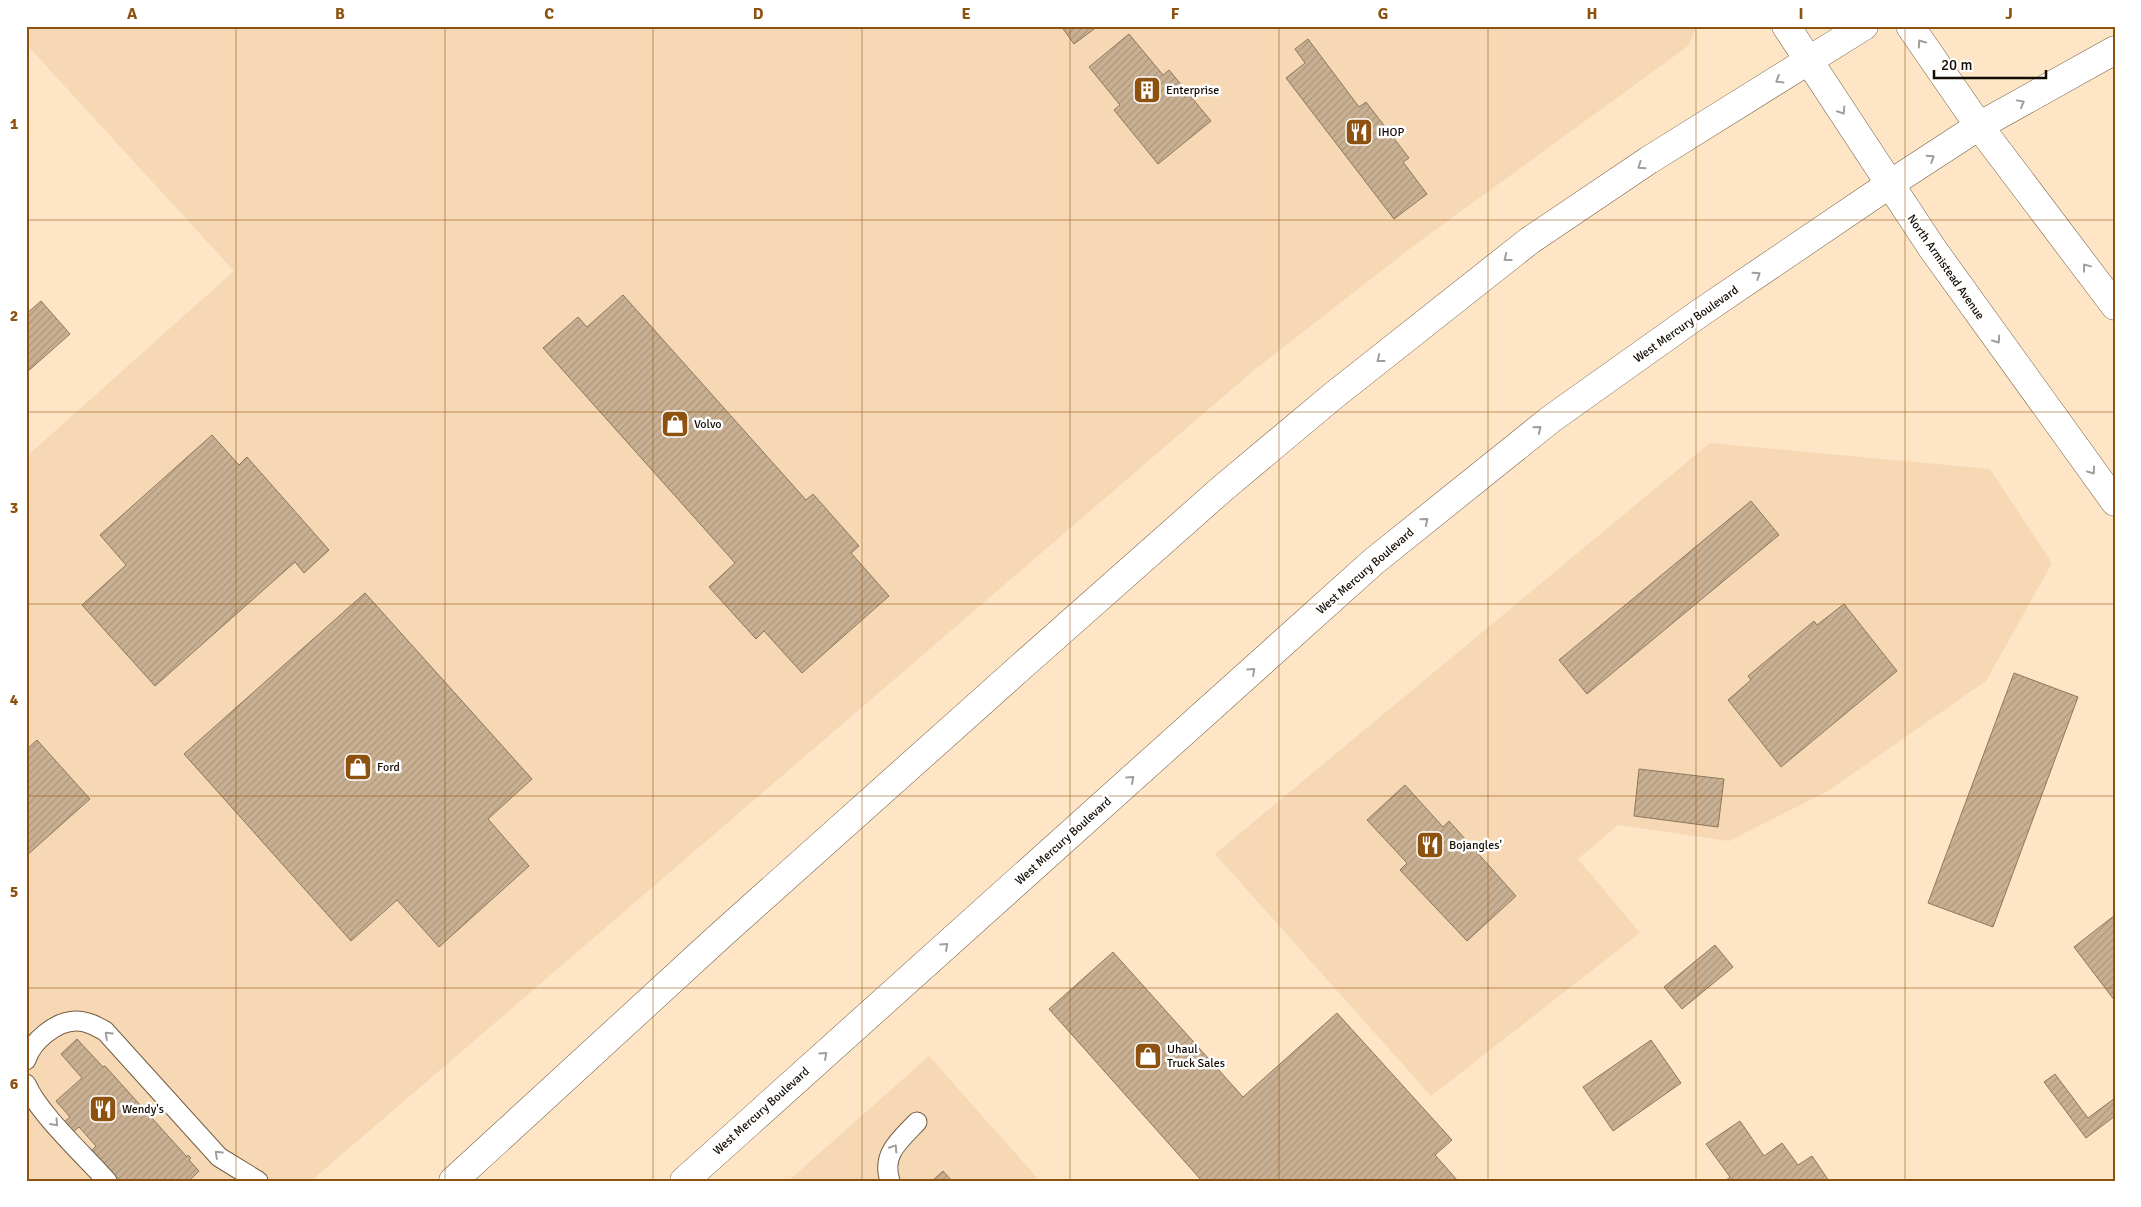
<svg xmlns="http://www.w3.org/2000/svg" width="2141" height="1207" font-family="Signika,sans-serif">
<defs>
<pattern id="building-hatch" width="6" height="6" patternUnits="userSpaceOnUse" patternTransform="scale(1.25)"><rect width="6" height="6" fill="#c9b093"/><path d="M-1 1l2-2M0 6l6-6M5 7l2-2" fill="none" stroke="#ac967d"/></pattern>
</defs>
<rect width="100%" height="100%" fill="#fee5c6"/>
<g fill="#f6d8b4">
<polygon points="26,26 1697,26 1688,46 1412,247 1253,371 311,1181 26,1181 26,457 234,271 26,44"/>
<polygon points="1710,443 1990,469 2052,563 1986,681 1828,791 1729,841 1618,825 1578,859 1640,933 1431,1096 1215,854"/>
<polygon points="929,1056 1040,1181 788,1181"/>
</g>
<g fill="url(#building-hatch)" stroke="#8e775b">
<polygon points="1061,26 1098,26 1074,44"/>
<polygon points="1129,34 1163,75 1169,70 1211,121 1158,164 1114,110 1120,105 1089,67"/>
<polygon points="1308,39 1359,107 1366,102 1409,158 1403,162 1427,194 1394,219 1286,78 1305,63 1295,49"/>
<polygon points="623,295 806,500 813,494 859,546 851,553 889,596 802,673 764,631 756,639 709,587 735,563 543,348 578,317 587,327"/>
<polygon points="41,301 70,334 26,373 26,314"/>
<polygon points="212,435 239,465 247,457 329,550 304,573 295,562 155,686 82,605 126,565 100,535"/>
<polygon points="1751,501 1779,535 1587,694 1559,660"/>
<polygon points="365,593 532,779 488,819 529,866 439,947 397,900 351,941 184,754"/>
<polygon points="1844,604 1897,671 1781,767 1728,700 1751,680 1748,676 1814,621 1817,625"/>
<polygon points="2014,673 2078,697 1993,927 1928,903"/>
<polygon points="37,740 90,799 26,856 26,750"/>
<polygon points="1639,769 1724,779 1718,827 1634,816"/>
<polygon points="1405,785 1443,827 1449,821 1516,896 1467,941 1400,870 1407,863 1367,820"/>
<polygon points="2115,915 2115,1001 2074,947"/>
<polygon points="1715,945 1733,967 1682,1009 1664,987"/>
<polygon points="1113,952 1243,1097 1337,1013 1452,1140 1435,1155 1458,1181 1202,1181 1049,1009"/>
<polygon points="77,1039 103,1067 105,1066 187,1157 188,1155 191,1158 189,1160 199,1171 189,1181 115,1181 90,1152 96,1146 79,1127 72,1133 63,1123 70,1117 56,1101 82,1078 61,1054"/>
<polygon points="1651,1040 1681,1083 1613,1131 1583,1087"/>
<polygon points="2055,1074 2088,1118 2115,1098 2115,1116 2086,1138 2044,1082"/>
<polygon points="1740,1121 1764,1156 1782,1143 1798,1165 1812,1156 1829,1181 1725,1181 1730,1177 1706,1144"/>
<polygon points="943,1171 952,1181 932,1181"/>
</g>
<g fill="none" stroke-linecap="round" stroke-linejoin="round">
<g stroke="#745e43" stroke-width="21">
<g id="service">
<path d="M26,1060C32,1041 56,1021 76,1021C87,1021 96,1026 105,1031L219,1157L258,1181"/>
<path d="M26,1084C39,1114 84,1155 107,1181"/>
<path d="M890,1181C881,1154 900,1140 917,1122"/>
</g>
</g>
<g stroke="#745e43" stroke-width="29">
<g id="primary">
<polyline points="1786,26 1932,248 2115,502"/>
<polyline points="1910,26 1979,126 2115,306"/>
<polyline points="453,1181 721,935 1023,665 1223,488 1333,396 1529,241 1649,160 1864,26"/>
<polyline points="684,1181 1373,562 1551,419 1700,313 1890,184 1979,126 2115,50"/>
</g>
</g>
<use href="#service" stroke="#fff" stroke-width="19"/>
<use href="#primary" stroke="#fff" stroke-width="28"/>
</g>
<defs><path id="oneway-chevron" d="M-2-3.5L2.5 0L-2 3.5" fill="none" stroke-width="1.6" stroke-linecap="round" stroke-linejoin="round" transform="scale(1.25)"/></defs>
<g stroke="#a19e9a">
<use href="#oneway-chevron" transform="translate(1921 43) rotate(-125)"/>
<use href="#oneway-chevron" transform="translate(1779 80) rotate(148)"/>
<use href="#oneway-chevron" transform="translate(2021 103) rotate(-29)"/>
<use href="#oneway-chevron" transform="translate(1842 111) rotate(57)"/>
<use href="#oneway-chevron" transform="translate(1931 158) rotate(-33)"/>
<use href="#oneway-chevron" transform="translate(1641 166) rotate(146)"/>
<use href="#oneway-chevron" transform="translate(1507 258) rotate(142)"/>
<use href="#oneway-chevron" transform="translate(2086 267) rotate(-127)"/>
<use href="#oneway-chevron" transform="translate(1757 275) rotate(-34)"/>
<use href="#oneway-chevron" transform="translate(1997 340) rotate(55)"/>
<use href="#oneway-chevron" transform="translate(1380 359) rotate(142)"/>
<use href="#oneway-chevron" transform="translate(1538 429) rotate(-39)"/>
<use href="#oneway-chevron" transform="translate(2092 471) rotate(54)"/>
<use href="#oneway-chevron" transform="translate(1425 521) rotate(-39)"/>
<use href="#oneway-chevron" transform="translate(1252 671) rotate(-42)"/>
<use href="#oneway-chevron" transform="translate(1131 779) rotate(-42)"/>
<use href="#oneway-chevron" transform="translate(945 946) rotate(-42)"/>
<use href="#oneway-chevron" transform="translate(108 1035) rotate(-137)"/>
<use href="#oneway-chevron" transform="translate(824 1055) rotate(-42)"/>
<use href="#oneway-chevron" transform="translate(55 1123) rotate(48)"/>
<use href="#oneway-chevron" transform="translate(894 1148) rotate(-57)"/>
<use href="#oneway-chevron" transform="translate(218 1154) rotate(-137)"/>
</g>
<path fill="none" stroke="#8d5110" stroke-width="1" stroke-opacity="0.55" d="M236,26V1181M445,26V1181M653,26V1181M862,26V1181M1070,26V1181M1279,26V1181M1488,26V1181M1696,26V1181M1905,26V1181M26,220H2115M26,412H2115M26,604H2115M26,796H2115M26,988H2115"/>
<defs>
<g id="building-square" transform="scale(1.4375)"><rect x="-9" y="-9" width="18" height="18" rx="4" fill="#8d5110" stroke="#fff"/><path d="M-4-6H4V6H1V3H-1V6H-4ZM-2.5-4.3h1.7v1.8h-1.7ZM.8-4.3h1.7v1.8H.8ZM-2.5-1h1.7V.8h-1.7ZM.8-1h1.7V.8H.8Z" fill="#fff"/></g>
<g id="restaurant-square" transform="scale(1.4375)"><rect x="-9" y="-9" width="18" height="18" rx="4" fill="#8d5110" stroke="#fff"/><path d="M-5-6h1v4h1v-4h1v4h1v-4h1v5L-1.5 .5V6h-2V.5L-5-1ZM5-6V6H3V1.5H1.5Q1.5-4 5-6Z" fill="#fff"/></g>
<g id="shop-square" transform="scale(1.4375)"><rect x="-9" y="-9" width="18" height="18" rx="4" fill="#8d5110" stroke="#fff"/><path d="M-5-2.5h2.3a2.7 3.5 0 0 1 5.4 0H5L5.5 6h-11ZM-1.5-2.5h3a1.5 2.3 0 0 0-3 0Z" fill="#fff"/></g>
</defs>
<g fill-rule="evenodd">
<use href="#building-square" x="1147" y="90"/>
<use href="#restaurant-square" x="1359" y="132"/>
<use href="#shop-square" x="675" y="424"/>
<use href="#shop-square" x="358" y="767"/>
<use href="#restaurant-square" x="1430" y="845"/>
<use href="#shop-square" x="1148" y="1056"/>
<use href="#restaurant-square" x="103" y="1109"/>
</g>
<g text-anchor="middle" stroke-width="5" stroke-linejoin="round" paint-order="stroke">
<g font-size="12" fill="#150c03" stroke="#fff" text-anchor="start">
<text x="1166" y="94">Enterprise</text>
<text x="1378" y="136">IHOP</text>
<text x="694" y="428">Volvo</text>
<text x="377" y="771">Ford</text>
<text x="1449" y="849">Bojangles'</text>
<text x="1167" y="1053">Uhaul<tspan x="1167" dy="14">Truck Sales</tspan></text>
<text x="122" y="1113">Wendy's</text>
</g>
<g font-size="12" fill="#150c03" stroke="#fff">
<text transform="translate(1946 267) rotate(55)" y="4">North Armistead Avenue</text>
<text transform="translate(1686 324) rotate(-35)" y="4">West Mercury Boulevard</text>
<text transform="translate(1365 571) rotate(-41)" y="4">West Mercury Boulevard</text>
<text transform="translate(1063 841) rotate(-42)" y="4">West Mercury Boulevard</text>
<text transform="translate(761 1111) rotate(-42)" y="4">West Mercury Boulevard</text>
</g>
</g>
<rect width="2141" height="1207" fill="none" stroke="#ffffff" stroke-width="55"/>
<path d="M1934 70v8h112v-8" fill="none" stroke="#150c03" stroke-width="2.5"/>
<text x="1941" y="70" font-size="15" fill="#150c03" stroke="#ffffff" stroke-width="4" paint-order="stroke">20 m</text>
<rect x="28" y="28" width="2086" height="1152" fill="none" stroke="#8d5110" stroke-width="2"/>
<g font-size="16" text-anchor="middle" font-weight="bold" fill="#8d5110">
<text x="132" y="19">A</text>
<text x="340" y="19">B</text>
<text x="549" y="19">C</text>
<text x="758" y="19">D</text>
<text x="966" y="19">E</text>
<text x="1175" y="19">F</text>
<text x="1383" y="19">G</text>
<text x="1592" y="19">H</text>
<text x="1801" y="19">I</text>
<text x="2009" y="19">J</text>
<text x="14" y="129">1</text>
<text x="14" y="321">2</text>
<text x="14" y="513">3</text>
<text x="14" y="705">4</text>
<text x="14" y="897">5</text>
<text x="14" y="1089">6</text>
</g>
</svg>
